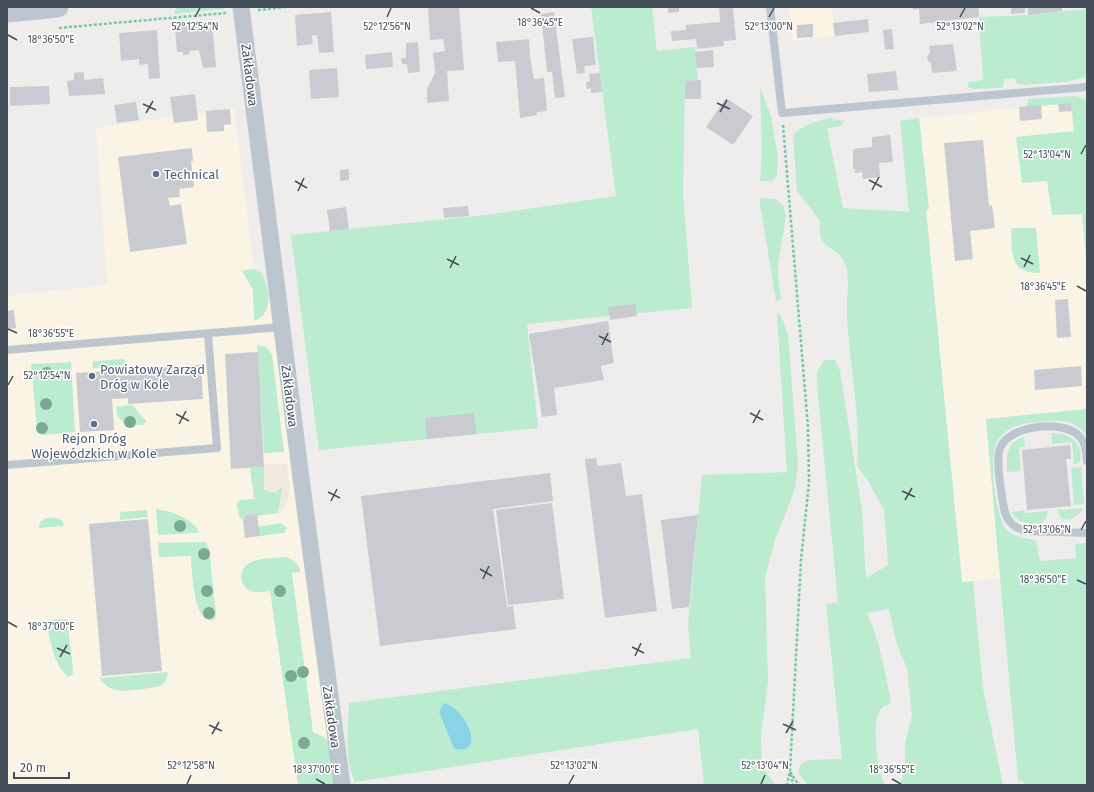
<svg xmlns="http://www.w3.org/2000/svg" width="1094" height="792" font-family="'Fira Sans',sans-serif">
<rect width="100%" height="100%" fill="#efecec"/>
<g fill="#faf4e4">
<polygon points="789,7 832,7 835,36 792,41"/>
<polygon points="1071,103 1087,268 1087,409 986,419 1001,578 962,582 926,210 929,209 919,118"/>
<polygon points="234,108 254,269 262,273 267,285 337,785 7,785 7,296 107,285 96,128"/>
</g>
<g fill="#bbeccf">
<polygon points="190,7 222,7 224,9 174,14 176,8"/>
<polygon points="591,7 652,7 657,51 695,47 698,80 685,82 683,194 692,308 527,324 538,428 319,450 291,235 486,215 616,196"/>
<polygon points="1087,9 1087,77 1066,82 1021,85 1017,83 1014,78 1005,79 1002,88 973,89 968,87 969,82 983,80 979,17 1028,15"/>
<polygon points="760,87 771,116 778,157 777,176 772,181 760,181 762,153"/>
<polygon points="1076,96 1087,100 1087,268 1082,214 1052,215 1047,181 1022,183 1016,137 1074,131 1071,103 1027,107 1028,99"/>
<path d="M830,118L844,121L841,126L827,128L843,208L909,212L900,121L919,118L929,209L926,210L962,582L973,581L983,688L1003,785H900L905,767V744L912,715L907,668L896,642L889,609L867,613C880,642 885,672 891,703C889,705 885,706 883,707C869,719 878,771 885,785H808L798,773L800,765L808,760L842,759L826,604L838,602L817,384V372L824,360H835L840,371L862,510L866,578L888,565L884,510L868,481L857,466C861,416 850,368 847,318C846,303 850,280 846,266C837,240 817,256 820,221L797,191L793,135C803,124 816,122 830,118Z"/>
<polygon points="759,198 776,199 783,206 786,216 778,264 778,278 781,299 778,301 776,301"/>
<path d="M1011,228H1036L1040,273C1008,273 1013,254 1011,228Z"/>
<path d="M254,269L262,273C269,289 275,313 254,321L253,290L242,271Z"/>
<path d="M777,313L781,316L788,335L798,464L795,489L775,540L765,577L768,681L761,735L762,766L775,785H704L698,729L355,782C344,757 348,730 349,703L691,658L688,625L702,475L787,472Z"/>
<polygon points="257,345 266,347 272,354 284,452 264,453"/>
<polygon points="125,359 125,366 93,368 93,361"/>
<polygon points="71,362 75,432 42,435 37,430 31,364"/>
<polygon points="132,405 146,421 143,425 125,425 117,415 116,407"/>
<path d="M1087,409V435C1076,422 1063,419 1046,421C1029,423 1012,423 999,438C987,451 995,515 1006,529C1013,538 1025,538 1036,540L1040,561L1076,558L1075,544L1087,543V785H1028L1018,780L986,419Z"/>
<path d="M1051,433C1070,432 1086,445 1079,463L1074,464L1072,442L1052,444Z"/>
<path d="M1024,437L1025,447H1019L1021,471L1007,472C1006,457 1007,441 1024,437Z"/>
<polygon points="264,467 264,490 283,485 278,513 257,516 256,514 244,515 245,519 243,520 239,517 237,504 240,500 254,499 250,468"/>
<polygon points="1081,467 1084,504 1074,505 1071,468"/>
<path d="M1083,508C1079,516 1069,523 1061,518L1057,510Z"/>
<path d="M156,509C171,511 189,517 199,531L196,533L158,535Z"/>
<polygon points="147,510 148,517 120,520 120,512"/>
<path d="M1024,510L1025,513L1047,511V517C1039,530 1017,523 1011,512Z"/>
<path d="M46,518C54,518 63,517 64,526L38,528L41,521Z"/>
<polygon points="281,523 287,528 284,533 260,536 258,527"/>
<path d="M206,542L209,549L216,615L214,620C193,626 192,569 191,556L159,557L158,543Z"/>
<path d="M285,557C294,559 298,563 301,572L292,573L313,732L324,737L331,745L337,785H298L270,591C265,591 260,593 255,592C238,589 237,569 251,562C260,558 275,558 285,557Z"/>
<path d="M67,619L73,668V674L69,677C53,666 50,638 46,620Z"/>
<path d="M168,672C167,680 165,684 157,687C138,689 110,698 100,678Z"/>
</g>
<path fill="#f0eadd" d="M264,464H287C289,481 294,502 278,513L283,486L275,493L264,490Z"/>
<path fill="#8ad3e7" d="M444,703C468,709 486,759 454,748L439,712Z"/>
<g fill="#c9cbd1">
<polygon points="428,7 459,7 464,70 447,71 449,101 427,103 427,89 435,73 433,53 445,51 443,39 430,40"/>
<polygon points="668,7 679,7 679,12 668,13"/>
<polygon points="719,7 733,7 736,40 723,41 724,46 697,49 696,39 672,41 671,31 686,30 686,25 720,22"/>
<polygon points="913,7 978,7 979,17 920,24 919,9 913,10"/>
<polygon points="1011,7 1025,7 1025,13 1011,14"/>
<polygon points="1028,7 1062,7 1062,11 1028,15"/>
<polygon points="331,12 334,52 319,53 317,35 312,36 313,44 297,46 295,15"/>
<polygon points="554,12 565,97 555,98 552,72 547,72 541,14"/>
<polygon points="868,19 869,32 835,36 833,23"/>
<polygon points="212,23 216,67 203,68 199,50 189,51 190,54 183,55 183,52 177,52 175,27"/>
<polygon points="813,24 813,37 797,38 797,25"/>
<polygon points="892,29 894,49 885,50 883,30"/>
<polygon points="157,30 160,78 149,79 148,64 139,65 139,59 121,61 119,33"/>
<polygon points="593,37 596,65 584,66 585,73 577,74 572,39"/>
<polygon points="529,39 530,52 529,52 534,79 544,78 547,111 537,112 537,115 520,118 515,61 498,62 496,42"/>
<polygon points="418,42 420,72 408,73 407,64 402,64 401,58 406,58 406,43"/>
<polygon points="953,44 957,71 932,73 931,63 928,61 927,56 930,53 929,46"/>
<polygon points="713,50 714,67 697,68 695,52"/>
<polygon points="392,52 393,67 366,69 365,55"/>
<polygon points="337,68 339,97 311,99 309,70"/>
<polygon points="896,71 898,90 869,92 867,74"/>
<polygon points="84,72 84,80 103,78 105,94 69,96 67,81 74,80 74,73"/>
<polygon points="600,73 602,92 591,93 591,88 587,89 586,82 590,81 589,74"/>
<polygon points="698,80 701,80 701,99 685,99 685,81"/>
<polygon points="49,86 50,104 10,106 10,87"/>
<polygon points="195,94 198,120 174,123 170,97"/>
<polygon points="726,98 753,116 733,145 706,127"/>
<polygon points="136,102 139,120 117,123 114,105"/>
<polygon points="1071,103 1072,111 1059,112 1058,104"/>
<polygon points="1041,105 1042,119 1020,121 1019,107"/>
<polygon points="230,109 231,124 224,125 224,131 207,132 206,111"/>
<polygon points="890,135 893,162 879,163 880,177 863,179 862,172 855,173 855,169 853,169 853,149 872,147 872,137"/>
<polygon points="983,140 989,206 992,205 995,228 970,231 973,259 955,261 944,143"/>
<polygon points="192,148 193,161 191,161 194,187 179,189 180,197 168,198 170,206 181,204 187,244 130,252 118,157"/>
<polygon points="349,169 349,180 340,181 340,170"/>
<polygon points="468,206 469,216 444,218 443,208"/>
<polygon points="346,207 349,229 330,231 327,210"/>
<polygon points="1068,299 1071,337 1057,338 1055,300"/>
<polygon points="635,304 637,316 610,320 608,307"/>
<polygon points="14,310 16,328 7,329 7,311"/>
<polygon points="608,321 614,363 601,366 604,380 554,388 557,415 542,417 529,334"/>
<polygon points="258,352 264,467 231,469 225,354"/>
<polygon points="201,365 203,399 128,404 128,398 112,399 114,430 80,432 76,373"/>
<polygon points="1081,366 1082,386 1035,390 1034,370"/>
<polygon points="474,413 477,434 427,439 425,418"/>
<polygon points="1070,445 1071,459 1066,459 1071,506 1027,510 1022,450"/>
<polygon points="596,458 598,466 621,463 626,496 642,494 657,611 605,618 585,459"/>
<polygon points="550,473 553,501 493,509 507,607 513,606 516,629 380,646 361,496"/>
<polygon points="552,503 564,599 508,605 496,510"/>
<polygon points="257,514 260,536 245,538 243,520 245,519 244,515"/>
<polygon points="698,515 689,607 672,609 661,520"/>
<polygon points="148,519 162,671 102,676 89,524"/>
</g>
<g fill="none" stroke-linecap="round" stroke-linejoin="round">
<g stroke="#75c8a0" stroke-width="2.5" stroke-dasharray="3 2" stroke-linecap="butt">
<polyline points="258,10 286,7"/>
<polyline points="59,28 226,13"/>
<polyline points="783,125 808,427 809,482 801,560 790,771 787,785"/>
<polyline points="790,772 799,785"/>
<polyline points="791,774 793,785"/>
</g>
<g stroke="#bdc6ce" stroke-width="8">
<polyline points="770,7 782,113 1087,87"/>
<polyline points="7,350 282,327"/>
<path d="M1087,461C1086,452 1086,443 1079,436C1063,419 1009,425 1000,448C995,462 1002,494 1004,509C1007,522 1016,530 1029,531L1087,533"/>
<polyline points="7,465 217,448 208,334"/>
</g>
<polyline stroke="#bdc6ce" stroke-width="17" points="241,7 301,478 342,785"/>
<polyline stroke="#bdc6ce" stroke-width="21" points="7,12 58,7"/>
</g>
<g fill="#7aab92">
<circle cx="47" cy="373" r="6"/>
<circle cx="46" cy="404" r="6"/>
<circle cx="130" cy="422" r="6"/>
<circle cx="42" cy="428" r="6"/>
<circle cx="180" cy="526" r="6"/>
<circle cx="204" cy="554" r="6"/>
<circle cx="207" cy="591" r="6"/>
<circle cx="280" cy="591" r="6"/>
<circle cx="209" cy="613" r="6"/>
<circle cx="303" cy="672" r="6"/>
<circle cx="291" cy="676" r="6"/>
<circle cx="304" cy="743" r="6"/>
</g>
<path fill="none" stroke="#454f59" stroke-width="1.5" d="M531,8L540,13M195,17L200,8M387,17L391,8M769,17L774,8M960,17L965,8M8,35L17,40M717,103L730,109M143,104L156,110M720,112L727,100M146,113L153,101M1081,154L1086,145M869,180L882,187M295,181L307,188M872,190L879,177M298,191L304,178M1021,258L1033,264M447,259L459,265M1024,267L1030,255M450,268L456,256M1077,286L1086,291M8,329L17,333M599,336L611,342M602,345L608,333M8,385L13,376M750,413L763,420M176,414L189,421M753,423L760,410M179,424L186,411M902,491L915,497M328,492L340,498M905,500L912,488M331,501L337,489M1081,530L1086,521M480,569L492,576M483,579L489,566M1077,580L1086,584M8,622L17,627M632,647L644,653M57,648L70,654M635,656L641,643M60,657L67,645M783,724L796,730M209,725L222,731M786,733L793,721M212,734L219,722M316,779L325,784M892,779L901,784M187,784L191,775M569,784L574,775M761,784L765,775"/>
<g fill="#5c6f8a" stroke="#fff" stroke-width="1.5">
<circle cx="156" cy="174" r="4"/>
<circle cx="92" cy="376" r="4"/>
<circle cx="94" cy="424" r="4"/>
</g>
<g text-anchor="middle" stroke-width="3" stroke-linejoin="round" paint-order="stroke">
<g font-size="13" fill="#454f59" stroke="#fff">
<text transform="translate(250 75) rotate(83)" y="5">Zakładowa</text>
<text transform="translate(290 396) rotate(83)" y="5">Zakładowa</text>
<text transform="translate(332 717) rotate(82)" y="5">Zakładowa</text>
</g>
<g font-size="13" fill="#4e5e75" stroke="#fff" text-anchor="start">
<text x="164" y="179">Technical</text>
<text x="100" y="374">Powiatowy Zarząd<tspan x="100" dy="15">Dróg w Kole</tspan></text>
<text x="94" y="443" text-anchor="middle">Rejon Dróg<tspan x="94" dy="15">Wojewódzkich w Kole</tspan></text>
</g>
</g>
<g font-size="10" text-anchor="middle" fill="#454f59" stroke="#fff" stroke-width="3" stroke-linejoin="round" paint-order="stroke">
<text x="540" y="26">18°36'45"E</text>
<text x="195" y="30">52°12'54"N</text>
<text x="387" y="30">52°12'56"N</text>
<text x="769" y="30">52°13'00"N</text>
<text x="960" y="30">52°13'02"N</text>
<text x="51" y="43">18°36'50"E</text>
<text x="1047" y="158">52°13'04"N</text>
<text x="1043" y="290">18°36'45"E</text>
<text x="51" y="337">18°36'55"E</text>
<text x="47" y="379">52°12'54"N</text>
<text x="1047" y="533">52°13'06"N</text>
<text x="1043" y="583">18°36'50"E</text>
<text x="51" y="630">18°37'00"E</text>
<text x="191" y="769">52°12'58"N</text>
<text x="574" y="769">52°13'02"N</text>
<text x="765" y="769">52°13'04"N</text>
<text x="316" y="773">18°37'00"E</text>
<text x="892" y="773">18°36'55"E</text>
</g>
<rect width="1094" height="792" fill="none" stroke="#454f59" stroke-width="16"/>
<path d="M14 772v6h55v-6" fill="none" stroke="#454f59" stroke-width="2"/>
<text x="20" y="772" font-size="12" fill="#454f59" stroke="#ffffff" stroke-width="3" paint-order="stroke">20 m</text>
</svg>
